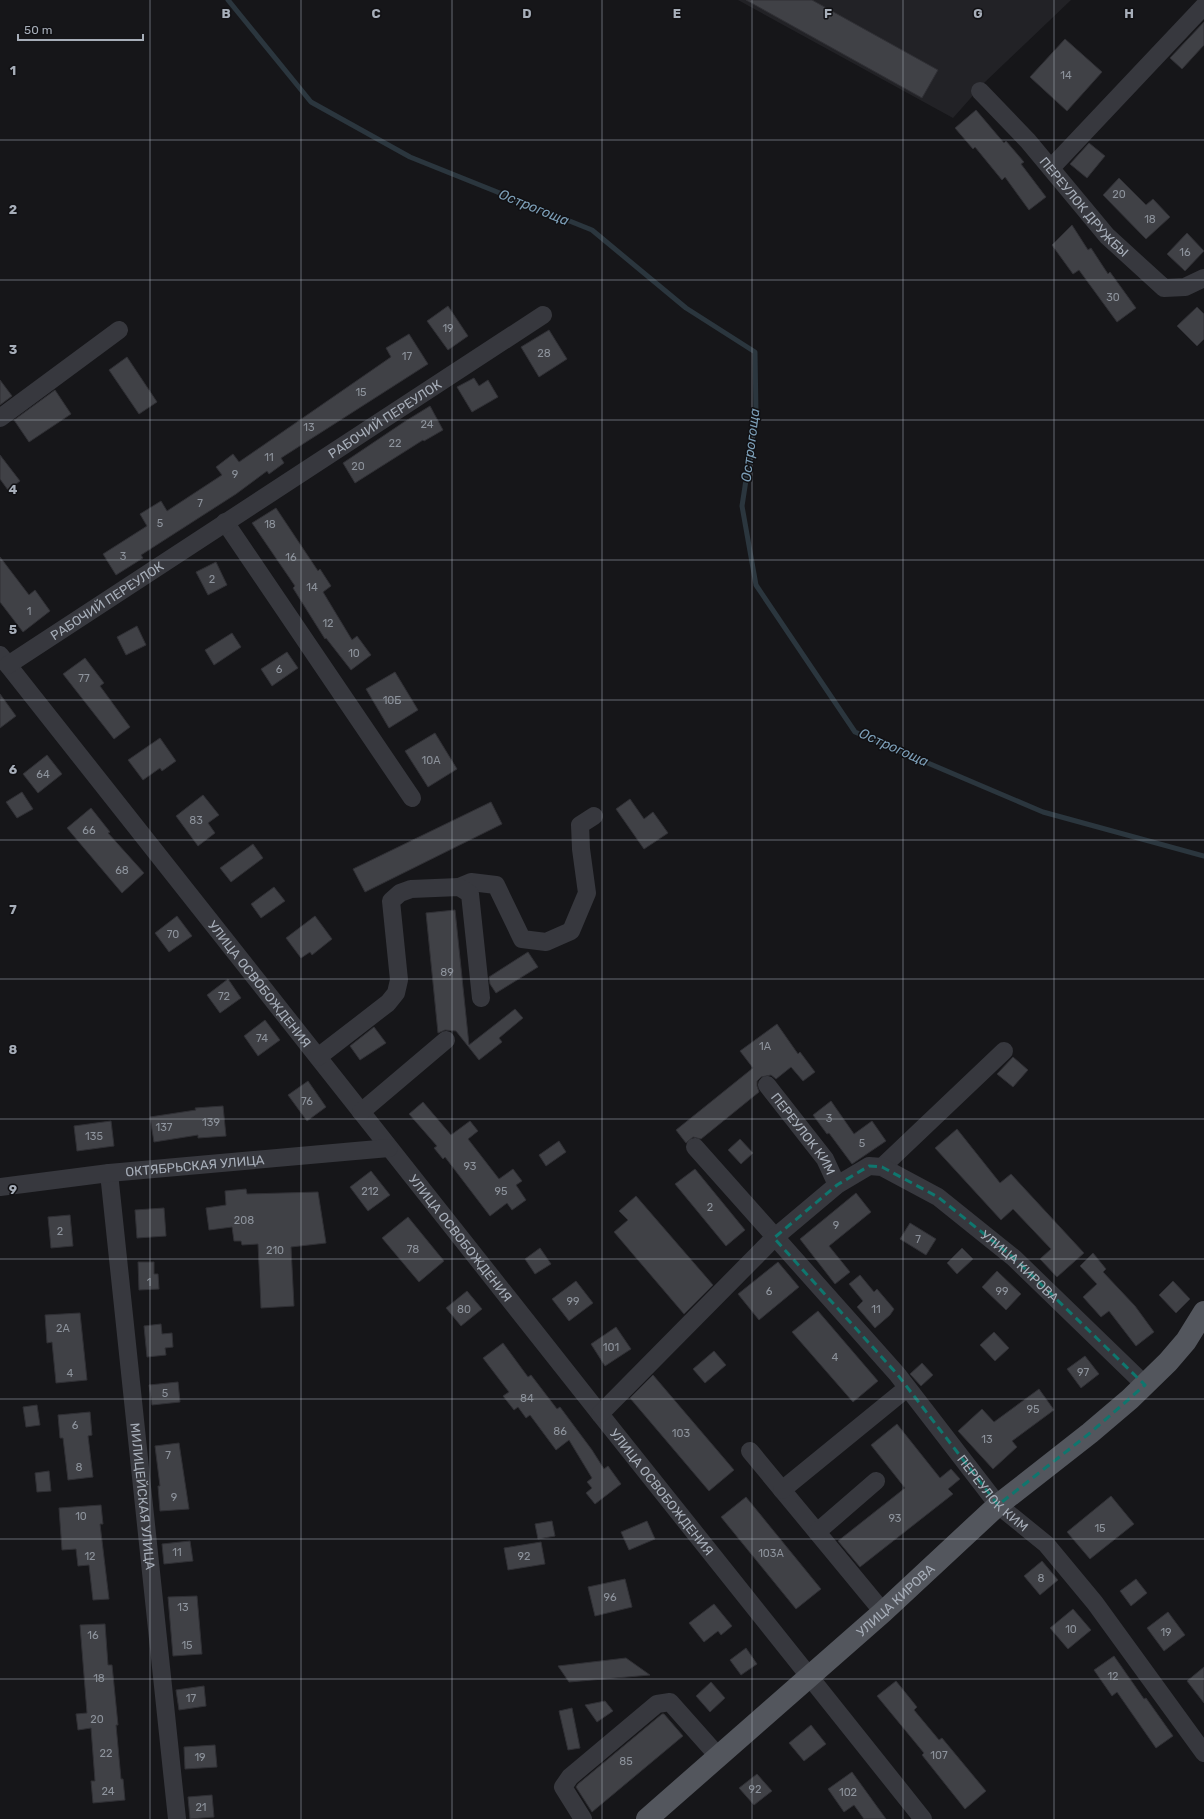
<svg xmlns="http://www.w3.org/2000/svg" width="1204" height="1819" font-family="Rubik,sans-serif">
<rect width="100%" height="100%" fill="#161619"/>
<polygon fill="#222226" points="738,0 1071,0 985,82 953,118"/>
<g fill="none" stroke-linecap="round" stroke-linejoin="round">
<polyline stroke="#2b363e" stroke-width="5" points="228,0 311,102 410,157 592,230 686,308 755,352 756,415 742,506 756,585 855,732 1043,812 1204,856"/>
</g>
<g fill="#404146" stroke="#303035">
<polygon points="746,0 812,0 938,70 922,98"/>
<polygon points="1204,22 1204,45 1182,69 1170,58"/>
<polygon points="1065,39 1102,72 1067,111 1030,77"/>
<polygon points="976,110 1004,143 1006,141 1024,162 1021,164 1046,197 1029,210 1005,177 1002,180 975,147 973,149 955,128"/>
<polygon points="1089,143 1105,156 1087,178 1070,164"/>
<polygon points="1119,178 1146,205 1153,199 1170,217 1146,239 1103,195"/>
<polygon points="1072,225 1088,250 1091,248 1108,274 1110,272 1136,308 1117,322 1079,270 1073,274 1052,245"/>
<polygon points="1187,233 1204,251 1185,271 1167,254"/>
<polygon points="448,306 468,336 448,350 427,321"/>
<polygon points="1197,307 1204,314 1204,339 1197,346 1177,326"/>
<polygon points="549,330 567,359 539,377 521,347"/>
<polygon points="409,334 428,364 281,458 284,463 269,474 267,471 236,494 141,555 143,558 116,575 103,554 147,526 140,514 161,501 167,511 222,475 216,467 233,454 239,462 391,357 386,348"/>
<polygon points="127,357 157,402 139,414 109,370"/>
<polygon points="474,378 479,386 488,380 498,397 472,412 457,387"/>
<polygon points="0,380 12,396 0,405"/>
<polygon points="55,390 71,414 29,442 14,420"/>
<polygon points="430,406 443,430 424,441 423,440 355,483 343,463 404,422"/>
<polygon points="0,455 20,481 8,490 0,479"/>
<polygon points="276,508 318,571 320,569 331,586 323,592 352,640 357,636 371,655 351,670 326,638 325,639 293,588 295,586 252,523"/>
<polygon points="0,557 29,595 35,590 50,611 23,632 0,602"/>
<polygon points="216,562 227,585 208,595 196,572"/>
<polygon points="137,626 146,645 126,655 117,637"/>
<polygon points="232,633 241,647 214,665 205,650"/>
<polygon points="287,652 298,668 272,686 261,669"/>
<polygon points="85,658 104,683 100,686 130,727 114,739 63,674"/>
<polygon points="395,672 418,710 389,728 366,689"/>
<polygon points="0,694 16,716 0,728"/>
<polygon points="435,733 457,769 428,787 405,751"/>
<polygon points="160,738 176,761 162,771 160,768 143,780 128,760"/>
<polygon points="47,755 62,774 38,793 23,774"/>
<polygon points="22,792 33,809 17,818 6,802"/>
<polygon points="203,795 219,815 208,823 215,833 198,846 176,816"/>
<polygon points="630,799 644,819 653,812 668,833 644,849 616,809"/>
<polygon points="491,802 502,824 365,892 353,869"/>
<polygon points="91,808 110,832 108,833 144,873 122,893 67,828"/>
<polygon points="253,844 263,858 231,882 220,868"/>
<polygon points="274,887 285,901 261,918 251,904"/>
<polygon points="455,910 469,1045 515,1009 523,1018 499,1038 502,1042 479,1060 456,1031 445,1030 438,1033 426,913"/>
<polygon points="177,916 192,936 169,952 155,933"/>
<polygon points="315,916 332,939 312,955 310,952 301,958 286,938"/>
<polygon points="528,952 538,967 496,993 490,984 489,977"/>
<polygon points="228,979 241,998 220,1013 207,995"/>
<polygon points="265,1020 280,1040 258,1056 244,1036"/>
<polygon points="777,1024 798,1054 800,1052 815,1072 803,1081 791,1067 776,1079 771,1075 761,1077 757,1081 757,1086 759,1092 701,1139 693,1137 686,1143 676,1130 753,1068 740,1051"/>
<polygon points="374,1027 386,1043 360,1060 350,1046"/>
<polygon points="1013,1057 1028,1070 1013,1087 997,1074"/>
<polygon points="308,1081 326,1107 307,1121 288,1095"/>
<polygon points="831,1101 854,1134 872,1121 886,1141 852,1164 829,1133 827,1134 813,1115"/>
<polygon points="423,1102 451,1135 470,1121 478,1131 468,1139 499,1179 513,1169 522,1181 516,1185 526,1200 512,1210 507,1203 490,1216 445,1157 443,1159 434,1148 437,1146 409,1114"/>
<polygon points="223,1106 226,1136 198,1138 198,1135 154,1142 150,1117 196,1110 195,1108"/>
<polygon points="111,1121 114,1146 77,1151 74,1126"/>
<polygon points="957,1129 1000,1183 1011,1174 1084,1253 1057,1277 1040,1259 1051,1249 1013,1209 1001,1220 935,1148"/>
<polygon points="740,1139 753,1153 741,1164 728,1150"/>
<polygon points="559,1141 566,1152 546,1166 539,1155"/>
<polygon points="695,1169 745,1230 726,1246 675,1184"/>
<polygon points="371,1171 390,1195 368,1211 350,1187"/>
<polygon points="246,1189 247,1194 318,1192 326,1243 291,1247 294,1306 261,1308 258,1244 242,1245 241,1241 234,1241 232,1227 209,1230 206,1208 226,1205 225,1191"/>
<polygon points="856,1193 871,1212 829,1246 850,1272 835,1284 800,1239"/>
<polygon points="636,1196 713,1285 684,1314 614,1232 628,1220 619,1211"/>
<polygon points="164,1208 166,1236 137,1238 135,1210"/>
<polygon points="70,1215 73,1246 51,1248 48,1217"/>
<polygon points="408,1217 444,1261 419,1282 382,1238"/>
<polygon points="910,1223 936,1239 926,1255 900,1239"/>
<polygon points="540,1248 551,1264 535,1274 525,1259"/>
<polygon points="962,1248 973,1259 957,1274 947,1263"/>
<polygon points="1093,1253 1106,1269 1103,1272 1135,1306 1154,1332 1136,1346 1109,1311 1101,1317 1083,1297 1097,1284 1080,1266"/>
<polygon points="138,1262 154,1262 154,1274 158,1274 159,1289 139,1290"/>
<polygon points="778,1262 799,1287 759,1320 738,1294"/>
<polygon points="997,1271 1021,1294 1006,1310 982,1287"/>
<polygon points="860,1275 874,1292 877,1289 894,1309 890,1315 875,1328 857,1307 863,1301 849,1284"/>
<polygon points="576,1281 593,1303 569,1321 552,1299"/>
<polygon points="1173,1281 1190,1299 1176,1313 1159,1295"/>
<polygon points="467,1291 482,1309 461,1326 446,1308"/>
<polygon points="818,1311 878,1381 853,1402 792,1332"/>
<polygon points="80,1313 87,1380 56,1383 52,1342 47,1343 45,1315"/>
<polygon points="161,1324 162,1334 172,1333 173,1347 165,1348 166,1355 147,1357 144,1326"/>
<polygon points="616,1327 631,1349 605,1366 591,1344"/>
<polygon points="994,1332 1009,1348 995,1361 980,1345"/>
<polygon points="503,1343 528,1377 531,1375 557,1409 560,1407 592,1450 604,1469 608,1466 621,1484 595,1504 586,1493 592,1488 587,1482 592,1478 569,1440 556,1450 530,1415 526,1418 518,1407 514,1410 503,1396 509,1392 483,1358"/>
<polygon points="714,1351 726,1365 705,1383 693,1369"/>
<polygon points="1085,1356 1099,1374 1081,1388 1067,1369"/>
<polygon points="922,1363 933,1375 921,1386 910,1374"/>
<polygon points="653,1375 734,1470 709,1491 630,1398"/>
<polygon points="178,1382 180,1402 152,1405 149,1385"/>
<polygon points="1039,1389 1054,1410 1012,1441 1017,1447 993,1469 958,1431 982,1409 994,1422"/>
<polygon points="37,1405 40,1425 26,1427 23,1407"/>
<polygon points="90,1412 92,1435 88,1436 93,1477 68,1480 63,1438 60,1438 58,1415"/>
<polygon points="897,1424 940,1478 951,1469 960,1479 948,1489 953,1494 860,1567 838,1541 905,1488 871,1445"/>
<polygon points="179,1443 189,1509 160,1511 158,1486 160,1486 155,1446"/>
<polygon points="49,1471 51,1491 37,1492 35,1473"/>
<polygon points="1111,1496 1134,1524 1090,1559 1067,1532"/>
<polygon points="746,1497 821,1589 796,1609 721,1517"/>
<polygon points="101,1505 103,1524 100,1524 109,1599 93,1600 89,1565 78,1566 76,1549 62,1550 59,1508"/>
<polygon points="552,1521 555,1536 538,1539 535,1524"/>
<polygon points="647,1521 655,1539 629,1550 621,1532"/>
<polygon points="190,1541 193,1561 164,1564 162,1544"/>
<polygon points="541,1542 545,1564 508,1570 504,1548"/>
<polygon points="1042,1561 1058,1580 1040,1595 1024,1576"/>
<polygon points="625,1579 632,1607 595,1616 588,1587"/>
<polygon points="1136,1579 1147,1593 1131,1606 1120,1591"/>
<polygon points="197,1596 202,1654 173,1656 168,1597"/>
<polygon points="714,1604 732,1626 721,1635 718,1631 704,1642 689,1623"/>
<polygon points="1073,1609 1091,1630 1068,1649 1050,1628"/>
<polygon points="1168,1612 1185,1635 1164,1651 1147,1628"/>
<polygon points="105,1624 108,1665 112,1665 118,1725 116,1725 121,1779 123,1779 125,1800 93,1803 91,1781 95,1781 91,1728 78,1730 76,1714 87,1713 80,1625"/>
<polygon points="746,1648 757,1664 741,1675 730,1660"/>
<polygon points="1114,1656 1144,1699 1146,1698 1173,1736 1156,1748 1117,1692 1112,1696 1094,1670"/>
<polygon points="626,1658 650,1675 569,1682 558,1666"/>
<polygon points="1204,1667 1204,1703 1187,1681"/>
<polygon points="896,1681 917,1707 914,1710 939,1740 942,1738 986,1791 965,1809 922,1755 924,1753 877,1696"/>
<polygon points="711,1682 725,1698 710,1712 696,1696"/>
<polygon points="204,1686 206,1706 179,1710 176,1690"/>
<polygon points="605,1701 613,1711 597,1722 585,1705"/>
<polygon points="572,1708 580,1748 568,1750 559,1711"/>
<polygon points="662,1714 664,1714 683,1736 592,1812 576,1787 578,1784"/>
<polygon points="811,1725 826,1744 804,1761 789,1743"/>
<polygon points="215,1745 217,1767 185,1769 184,1747"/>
<polygon points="852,1772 886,1819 864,1819 854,1805 844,1812 828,1789"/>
<polygon points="757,1774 772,1791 754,1805 739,1788"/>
<polygon points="212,1795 214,1817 190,1819 188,1797"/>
</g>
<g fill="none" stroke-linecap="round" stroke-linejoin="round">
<g stroke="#37383e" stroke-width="18">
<path id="s1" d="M980,91L1028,141L1107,236L1164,288L1185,287L1204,278"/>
<polyline points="1051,168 1204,6"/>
<polyline points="0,418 119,330"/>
<polyline points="225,522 412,798"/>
<path id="s2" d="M0,655L600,1414L923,1819"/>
<path id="s3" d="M8,665L543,315"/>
<polyline points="459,887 471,882 496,885 522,939 546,942 571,931 587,893 581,849 580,825 594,816"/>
<polyline points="318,1057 388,1003 396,993 399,980 391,901 400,893 411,889 459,887 470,894 481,998"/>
<path id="s4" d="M767,1085L825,1159L837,1185"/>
<polyline points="361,1112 446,1040"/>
<path id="s5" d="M695,1147L897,1374L998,1505L1046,1544L1095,1603L1204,1753"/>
<polyline points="882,1167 1004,1051"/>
<path id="s6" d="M109,1173L177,1819"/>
<path id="s7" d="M0,1187L109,1173L389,1148"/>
<path id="s8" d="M600,1414L774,1238L837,1185L869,1166L882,1167L938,1197L1014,1258L1145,1385"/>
<polyline points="750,1451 883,1612"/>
<polyline points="782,1490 907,1388"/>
<polyline points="817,1532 876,1481"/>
<polyline points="583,1819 563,1787 570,1777 657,1704 670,1702 718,1756"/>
</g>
<path stroke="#53565d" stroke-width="22" id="s9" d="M647,1819L883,1612L998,1505L1090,1433L1130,1399L1168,1362L1186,1341L1204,1312"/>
</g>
<path fill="none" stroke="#0f766e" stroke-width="3" stroke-dasharray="8 5" stroke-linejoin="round" d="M869,1166L882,1167L938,1197L1014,1258L1145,1385L1090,1433L998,1505L897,1374L774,1238L837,1185Z"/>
<path fill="none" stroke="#a7aeb9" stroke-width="1" stroke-opacity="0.55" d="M150,0V1819M301,0V1819M452,0V1819M602,0V1819M752,0V1819M903,0V1819M1054,0V1819M0,140H1204M0,280H1204M0,420H1204M0,560H1204M0,700H1204M0,840H1204M0,979H1204M0,1119H1204M0,1259H1204M0,1399H1204M0,1539H1204M0,1679H1204"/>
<g text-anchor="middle" stroke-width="3" stroke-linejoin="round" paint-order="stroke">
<g font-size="11" fill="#8d939c">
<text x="1066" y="79">14</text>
<text x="1119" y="198">20</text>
<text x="1150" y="223">18</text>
<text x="1185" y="256">16</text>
<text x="1113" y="301">30</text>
<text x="448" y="332">19</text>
<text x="544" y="357">28</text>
<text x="407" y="360">17</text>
<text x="361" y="396">15</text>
<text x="427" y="428">24</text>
<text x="309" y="431">13</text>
<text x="395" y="447">22</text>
<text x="269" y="461">11</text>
<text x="358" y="470">20</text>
<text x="235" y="478">9</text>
<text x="200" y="507">7</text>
<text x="160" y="527">5</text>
<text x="270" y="528">18</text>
<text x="123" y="560">3</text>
<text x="291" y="561">16</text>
<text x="212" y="583">2</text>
<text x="312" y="591">14</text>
<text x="29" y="615">1</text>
<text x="328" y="627">12</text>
<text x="354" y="657">10</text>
<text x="279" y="673">6</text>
<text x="84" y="682">77</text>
<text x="392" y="704">10Б</text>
<text x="431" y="764">10А</text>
<text x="43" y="778">64</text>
<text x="196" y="824">83</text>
<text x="89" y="834">66</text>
<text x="122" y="874">68</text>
<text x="173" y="938">70</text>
<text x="447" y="976">89</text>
<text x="224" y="1000">72</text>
<text x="262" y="1042">74</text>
<text x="765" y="1050">1А</text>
<text x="307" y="1105">76</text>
<text x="829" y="1122">3</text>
<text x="211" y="1126">139</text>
<text x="164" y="1131">137</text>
<text x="94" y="1140">135</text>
<text x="862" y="1147">5</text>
<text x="470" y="1170">93</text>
<text x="370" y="1195">212</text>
<text x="501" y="1195">95</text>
<text x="710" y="1211">2</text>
<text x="244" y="1224">208</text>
<text x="836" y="1229">9</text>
<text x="60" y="1235">2</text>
<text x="918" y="1243">7</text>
<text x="413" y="1253">78</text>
<text x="275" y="1254">210</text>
<text x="149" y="1286">1</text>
<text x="769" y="1295">6</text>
<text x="1002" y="1295">99</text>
<text x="573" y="1305">99</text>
<text x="464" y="1313">80</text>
<text x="876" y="1313">11</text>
<text x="63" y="1332">2А</text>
<text x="611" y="1351">101</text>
<text x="835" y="1361">4</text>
<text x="1083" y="1376">97</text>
<text x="70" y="1377">4</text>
<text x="165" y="1397">5</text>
<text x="527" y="1402">84</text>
<text x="1033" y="1413">95</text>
<text x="75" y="1429">6</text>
<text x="560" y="1435">86</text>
<text x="681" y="1437">103</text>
<text x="987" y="1443">13</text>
<text x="168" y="1459">7</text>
<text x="79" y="1471">8</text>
<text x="174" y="1501">9</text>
<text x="81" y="1520">10</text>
<text x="895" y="1522">93</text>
<text x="1100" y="1532">15</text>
<text x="177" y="1556">11</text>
<text x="771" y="1557">103А</text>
<text x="90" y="1560">12</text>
<text x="524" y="1560">92</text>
<text x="1041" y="1582">8</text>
<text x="610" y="1601">96</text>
<text x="183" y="1611">13</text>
<text x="1071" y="1633">10</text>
<text x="1166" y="1636">19</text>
<text x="93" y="1639">16</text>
<text x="187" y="1649">15</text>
<text x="1113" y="1680">12</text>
<text x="99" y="1682">18</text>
<text x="191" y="1702">17</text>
<text x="97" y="1723">20</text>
<text x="106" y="1757">22</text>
<text x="939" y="1759">107</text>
<text x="200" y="1761">19</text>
<text x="626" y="1765">85</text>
<text x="755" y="1793">92</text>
<text x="108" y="1795">24</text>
<text x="848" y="1796">102</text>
<text x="201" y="1811">21</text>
</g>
<g font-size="13" fill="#a7aeb9" stroke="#111114">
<text dy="5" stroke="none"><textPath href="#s1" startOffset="156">ПЕРЕУЛОК ДРУЖБЫ</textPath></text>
<text dy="5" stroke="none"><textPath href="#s3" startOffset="450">РАБОЧИЙ ПЕРЕУЛОК</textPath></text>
<text dy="5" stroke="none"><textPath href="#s3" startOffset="118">РАБОЧИЙ ПЕРЕУЛОК</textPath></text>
<text dy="5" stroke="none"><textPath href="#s2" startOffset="419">УЛИЦА ОСВОБОЖДЕНИЯ</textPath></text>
<text dy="5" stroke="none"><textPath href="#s4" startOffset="61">ПЕРЕУЛОК КИМ</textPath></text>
<text dy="5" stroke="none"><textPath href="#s7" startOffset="196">ОКТЯБРЬСКАЯ УЛИЦА</textPath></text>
<text dy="5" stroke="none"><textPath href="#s2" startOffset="743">УЛИЦА ОСВОБОЖДЕНИЯ</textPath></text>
<text dy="5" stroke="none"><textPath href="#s8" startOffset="551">УЛИЦА КИРОВА</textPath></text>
<text dy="5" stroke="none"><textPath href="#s2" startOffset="1067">УЛИЦА ОСВОБОЖДЕНИЯ</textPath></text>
<text dy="5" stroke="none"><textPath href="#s5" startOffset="457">ПЕРЕУЛОК КИМ</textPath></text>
<text dy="5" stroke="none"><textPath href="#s6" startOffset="325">МИЛИЦЕЙСКАЯ УЛИЦА</textPath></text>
<text dy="5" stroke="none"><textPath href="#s9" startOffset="331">УЛИЦА КИРОВА</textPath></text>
</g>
<g font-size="14" font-style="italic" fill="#7c9eb7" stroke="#111114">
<text transform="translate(534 207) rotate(22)" y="5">Острогоща</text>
<text transform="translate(750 445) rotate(-83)" y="5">Острогоща</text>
<text transform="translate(894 747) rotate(24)" y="5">Острогоща</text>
</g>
</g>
<g font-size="13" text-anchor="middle" font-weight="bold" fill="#a7aeb9" stroke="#111114" stroke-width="3" stroke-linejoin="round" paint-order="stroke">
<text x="226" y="18">B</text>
<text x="376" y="18">C</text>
<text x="527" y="18">D</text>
<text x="677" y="18">E</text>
<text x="828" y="18">F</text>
<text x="978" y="18">G</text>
<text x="1129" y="18">H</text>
<text x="13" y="75">1</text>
<text x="13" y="214">2</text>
<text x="13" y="354">3</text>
<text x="13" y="494">4</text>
<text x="13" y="634">5</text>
<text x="13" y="774">6</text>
<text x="13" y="914">7</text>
<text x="13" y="1054">8</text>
<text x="13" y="1194">9</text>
</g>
<path d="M18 34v6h125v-6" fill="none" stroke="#a7aeb9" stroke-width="2"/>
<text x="24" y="34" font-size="12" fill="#a7aeb9" stroke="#111114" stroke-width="3" paint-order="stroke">50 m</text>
</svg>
